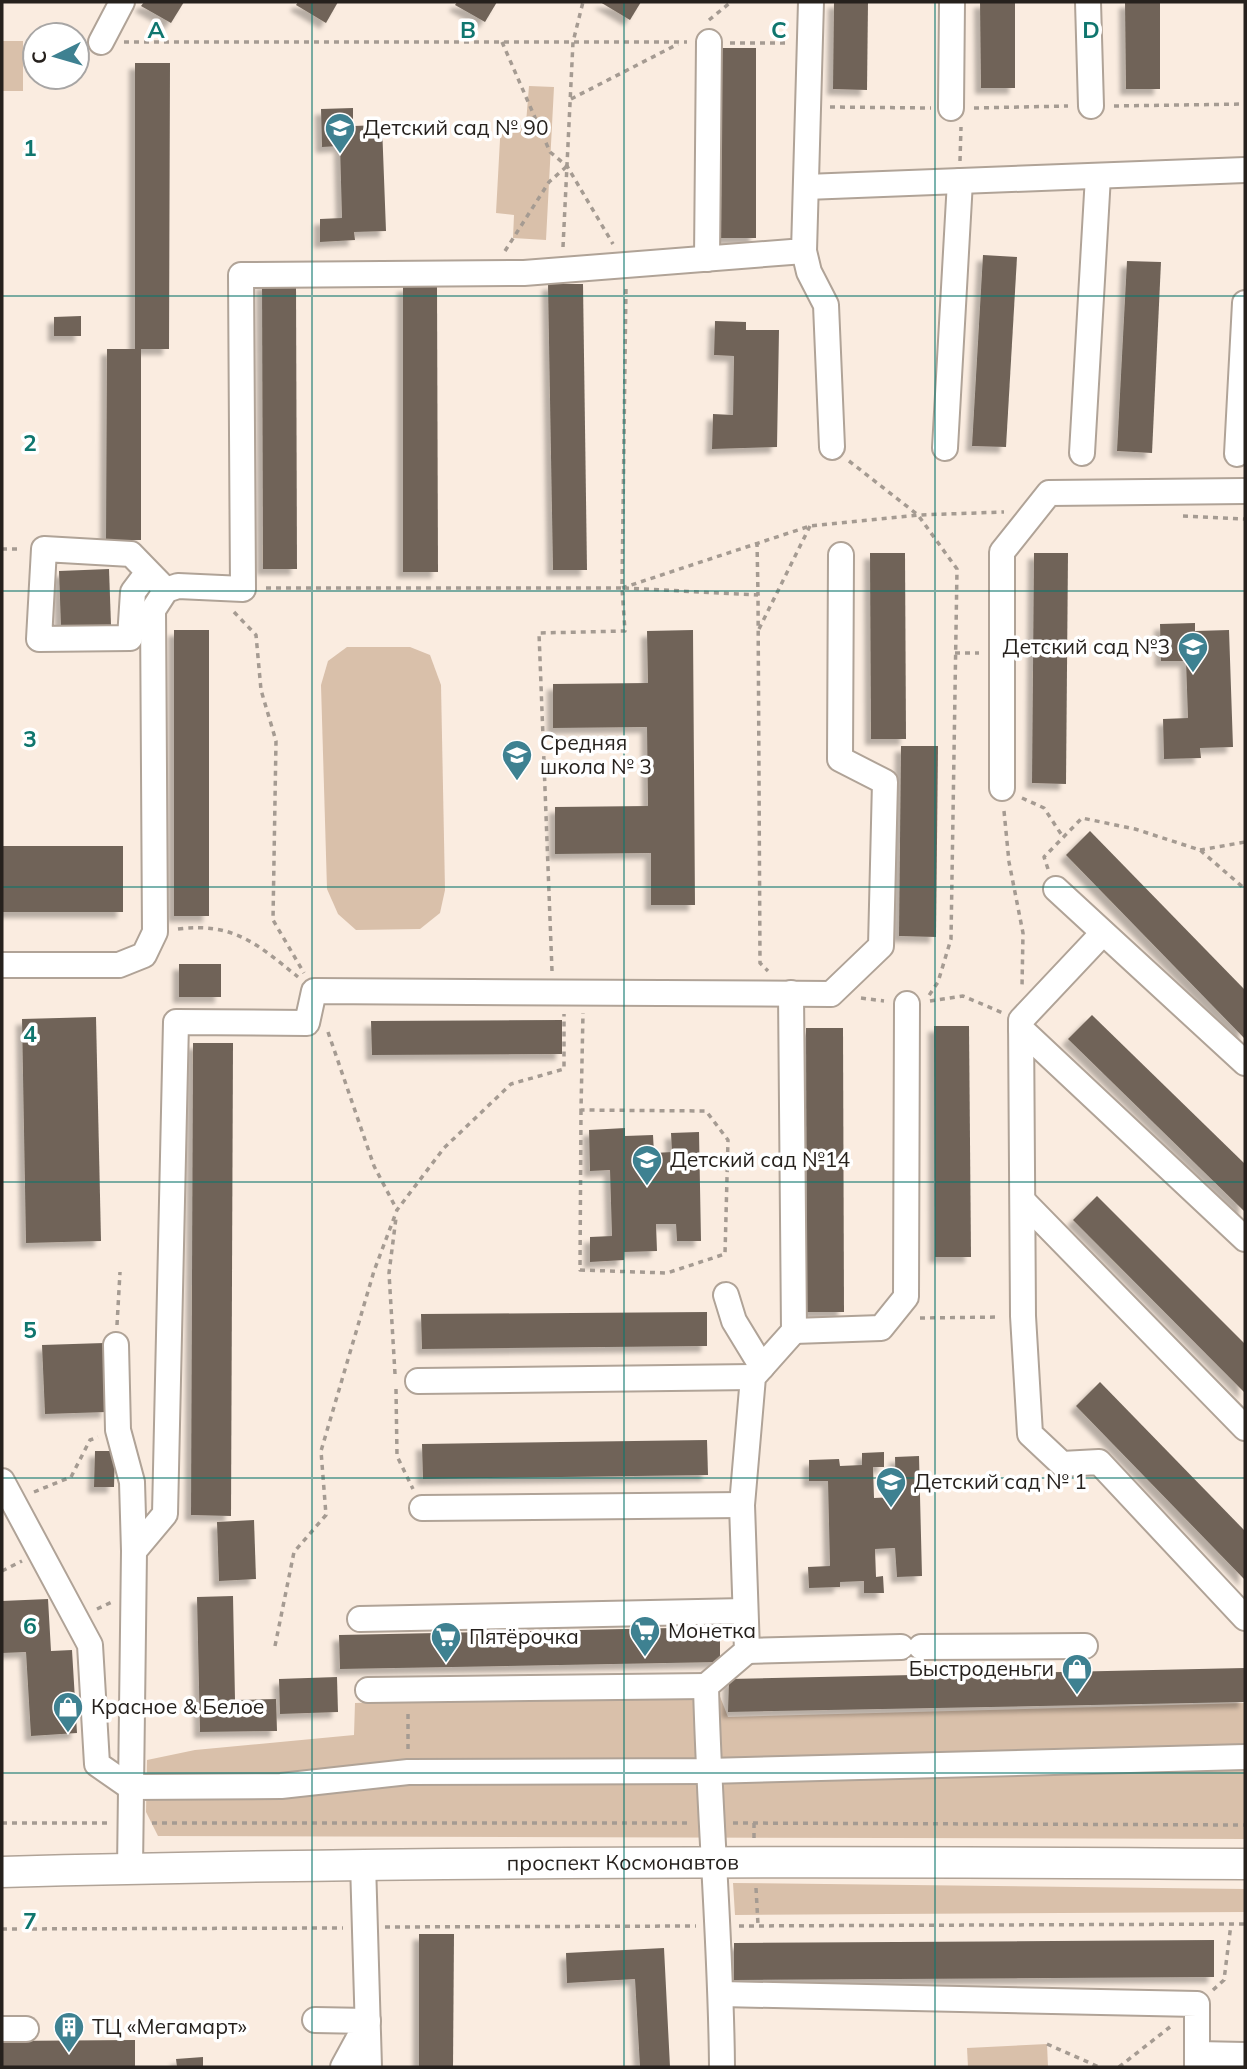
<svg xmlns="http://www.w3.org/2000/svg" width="1247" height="2069" font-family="Mulish,sans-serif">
<defs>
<filter id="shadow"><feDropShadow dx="-6" dy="6" stdDeviation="2" flood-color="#0004"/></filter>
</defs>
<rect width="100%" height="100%" fill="#faece0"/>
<g fill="#d9c0aa">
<rect x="2" y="41" width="21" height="50"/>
<polygon points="529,86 554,87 546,240 513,238 514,215 496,213 501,121 526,123"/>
<polygon points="347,647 410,647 430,655 441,685 445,890 440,913 420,929 356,930 338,914 327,889 321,685 328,661"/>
<polygon points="717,1689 728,1717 1245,1703 1245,1839 158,1836 146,1812 147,1760 195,1750 354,1735 355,1703"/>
<polygon points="733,1883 1245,1889 1245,1912 735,1915"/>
<polygon points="1047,2044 1048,2067 968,2067 967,2048"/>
</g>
<g fill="#706459" filter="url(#shadow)">
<polygon points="144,2 184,2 171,23 141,6"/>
<polygon points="298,2 338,2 326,23 296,5"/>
<polygon points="457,2 497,2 485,22 455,5"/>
<polygon points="600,2 641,2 630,20"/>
<polygon points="834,2 868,2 867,90 833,89"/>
<polygon points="980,2 1015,2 1015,88 981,88"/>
<polygon points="1125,2 1160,2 1160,89 1126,89"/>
<polygon points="722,48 756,48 756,238 721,238"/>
<polygon points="135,63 170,63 169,349 141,349 141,540 106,540 107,349 135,349"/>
<polygon points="353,108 353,126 382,125 386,231 354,232 355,240 320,242 320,219 342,218 340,146 322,147 321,109"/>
<polygon points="983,255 1017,257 1006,447 972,446"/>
<polygon points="1127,261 1161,262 1152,453 1117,451"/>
<polygon points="262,283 296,283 297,569 263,569"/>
<polygon points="548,284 583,284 587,570 553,570"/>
<polygon points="403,286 437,286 438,572 403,572"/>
<polygon points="81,316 81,336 54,336 54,317"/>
<polygon points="715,321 746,322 746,330 779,330 777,447 712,449 713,414 733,415 734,356 714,355"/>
<polygon points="870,553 905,553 906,739 871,739"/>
<polygon points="1034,553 1068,553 1066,784 1032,783"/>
<polygon points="109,569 111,625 61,627 59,571"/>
<polygon points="1195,623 1195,631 1229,630 1233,747 1200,748 1201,758 1164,759 1163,719 1188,718 1186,661 1161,661 1160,624"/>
<rect x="174" y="630" width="35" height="286"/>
<polygon points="693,630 695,905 651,905 651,853 555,854 555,807 648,806 647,727 553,728 553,684 648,683 647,631"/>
<polygon points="901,746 938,746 936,937 899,936"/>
<polygon points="1090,831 1245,990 1245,1039 1066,855"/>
<rect x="2" y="846" width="121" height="66"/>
<rect x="179" y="964" width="42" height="33"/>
<polygon points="1092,1015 1245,1164 1245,1212 1068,1039"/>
<polygon points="96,1017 101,1241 26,1243 22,1019"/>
<polygon points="562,1020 562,1054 372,1055 371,1021"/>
<polygon points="934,1026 969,1026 971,1257 935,1257"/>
<polygon points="806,1028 843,1028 844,1312 807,1312"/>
<polygon points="193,1043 233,1043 231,1516 191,1515"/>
<polygon points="625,1128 625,1136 653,1135 654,1153 672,1152 671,1133 699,1132 701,1241 677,1241 676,1224 656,1224 657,1251 624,1252 624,1260 590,1262 590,1237 612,1236 610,1170 590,1171 589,1130"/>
<polygon points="1097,1196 1245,1344 1245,1393 1073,1220"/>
<polygon points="707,1312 707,1346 422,1349 421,1314"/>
<polygon points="104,1343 107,1412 45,1414 42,1345"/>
<polygon points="1100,1382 1245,1531 1245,1580 1076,1406"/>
<polygon points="707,1440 708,1475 423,1479 422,1444"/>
<polygon points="95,1451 115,1451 114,1487 94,1487"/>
<polygon points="884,1452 884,1467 873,1467 874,1498 896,1497 895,1457 919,1456 922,1576 897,1577 895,1548 875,1549 876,1577 883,1576 884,1593 864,1593 864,1581 840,1582 840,1587 809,1588 808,1567 830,1566 828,1481 809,1481 809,1460 839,1459 840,1466 862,1465 862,1453"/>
<polygon points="254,1520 256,1579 219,1581 217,1522"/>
<polygon points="233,1596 235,1700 276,1699 277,1731 200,1732 197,1597"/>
<polygon points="48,1599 51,1651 72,1650 77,1733 31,1736 26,1652 2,1653 2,1601"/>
<polygon points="720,1627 720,1662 340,1669 339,1635"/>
<polygon points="1245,1668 1245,1702 728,1712 729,1679"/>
<polygon points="337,1677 338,1712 280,1714 279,1679"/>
<polygon points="419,1934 454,1934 453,2067 419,2067"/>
<polygon points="1214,1940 1214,1977 734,1980 734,1943"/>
<polygon points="664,1948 670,2067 640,2067 635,1979 567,1983 566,1953"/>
<polygon points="135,2040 135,2067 2,2067 2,2041"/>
<polygon points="203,2057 203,2067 177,2067 176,2059"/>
</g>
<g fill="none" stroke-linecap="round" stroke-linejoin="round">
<g stroke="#b0a397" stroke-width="28">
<g id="minor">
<polyline points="1088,2 1091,106"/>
<polyline points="101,42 122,2"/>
<polyline points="951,108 952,2"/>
<polyline points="806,187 1245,170"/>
<polyline points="804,251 809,272 826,305 832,447"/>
<polyline points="707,259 709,42"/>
<polyline points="945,448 960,181"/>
<polyline points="1082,453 1098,176"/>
<polyline points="1237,454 1245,303"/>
<polyline points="148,572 133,592 130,638 39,639 44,549 131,554 166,590"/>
<polyline points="1002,788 1002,552 1049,493 1245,491"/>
<polyline points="1056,889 1245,1063"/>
<polyline points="1102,934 1021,1020 1023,1316 1030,1434 1062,1464 1099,1462 1245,1618"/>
<polyline points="2,965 119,965 144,955 155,932 153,610 166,590 178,586 243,589 241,275 524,273 804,251 811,2"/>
<polyline points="1021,1029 1245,1239"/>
<polyline points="1023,1201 1245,1428"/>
<polyline points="726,1295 734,1321 762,1367"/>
<polyline points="794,1331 881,1328 906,1297 907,1004"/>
<polyline points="116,1345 118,1430 132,1482 134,1551"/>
<polyline points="418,1381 753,1377"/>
<polyline points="2,1481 90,1645 97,1764 130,1787 281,1786 408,1772 708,1771 1245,1757"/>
<polyline points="422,1508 742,1505"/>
<polyline points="360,1619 745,1611"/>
<polyline points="921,1647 1085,1646"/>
<polyline points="747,1651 901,1647"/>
<polyline points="368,1690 706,1686"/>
<polyline points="363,1863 369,2067"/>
<polyline points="130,1869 134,1551 165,1514 176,1022 307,1023 314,991 831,994 881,946 885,782 840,759 841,555"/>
<polyline points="721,1994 1197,2004 1197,2067"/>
<polyline points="315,2020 368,2021 343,2067"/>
<polyline points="2,2029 26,2029"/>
<polyline points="1197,2054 1245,2055"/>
<path d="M722,2067C721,1940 709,1813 706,1686L747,1651L742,1505L753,1377L794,1331L791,993"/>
</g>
</g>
<g stroke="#b0a397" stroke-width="33">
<g id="major">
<path id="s1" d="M2,1872C416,1861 830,1861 1245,1864"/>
</g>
</g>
<g stroke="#a59b92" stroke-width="3.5" stroke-dasharray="5 5" stroke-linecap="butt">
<polyline points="709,20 731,2"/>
<polyline points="124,42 687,42"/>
<polyline points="502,42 550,152 567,166 613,244"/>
<polyline points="730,43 789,43"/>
<polyline points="571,99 678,44"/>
<polyline points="1114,106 1245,104"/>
<polyline points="830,107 931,108"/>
<polyline points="974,108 1068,106"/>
<polyline points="960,161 961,127"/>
<polyline points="563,247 573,42 583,2"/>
<polyline points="505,251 549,182 566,167"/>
<polyline points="849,461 918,515 957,569 951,939 938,982 928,997"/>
<polyline points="1183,516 1245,519"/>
<polyline points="757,542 758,595"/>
<polyline points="2,549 21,549"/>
<polyline points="266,588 622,588 626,287"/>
<polyline points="622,588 810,526 918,515 1004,512"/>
<polyline points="624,588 758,595 760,963 768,971"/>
<polyline points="234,612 256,635 261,690 276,741 273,920 304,973"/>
<polyline points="759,629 810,526"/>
<polyline points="955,653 979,653"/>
<polyline points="1022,798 1044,808 1063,837"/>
<polyline points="1004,811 1009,862 1023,933 1022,987"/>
<polyline points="1200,850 1245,842"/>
<polyline points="1048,869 1044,857 1082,818 1135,829 1200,850 1245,889"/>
<path d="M178,929C234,922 257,944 298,977"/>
<polyline points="552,971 539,633 625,631 622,588"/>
<polyline points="861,998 884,1001"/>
<polyline points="930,1001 963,996 1003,1013"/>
<polyline points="328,1032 374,1166 397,1210"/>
<polyline points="581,1110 580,1270 667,1273 725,1254 728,1140 706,1111 581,1110 583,1013"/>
<polyline points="920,1318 1000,1317"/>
<polyline points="117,1325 120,1272"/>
<polyline points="395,1374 389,1273 396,1218"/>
<polyline points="396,1389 397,1456 413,1489"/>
<polyline points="34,1492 71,1477 90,1440 98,1437"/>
<polyline points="2,1571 22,1561"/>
<polyline points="97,1609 112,1602"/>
<polyline points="275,1646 294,1552 326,1515 321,1451 374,1271 397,1210 444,1148 511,1084 564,1069 564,1014"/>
<polyline points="408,1749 408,1711"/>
<polyline points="2,1823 109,1823"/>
<polyline points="152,1823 690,1823"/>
<polyline points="733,1823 1245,1825"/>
<polyline points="754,1823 754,1838"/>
<polyline points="756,1888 758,1925"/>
<polyline points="739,1926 1245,1924"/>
<polyline points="385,1927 696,1926"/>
<polyline points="2,1929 343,1928"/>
<polyline points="1213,1990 1224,1980 1231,1924"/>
<polyline points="1047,2044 1099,2067"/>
<polyline points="1119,2067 1170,2027"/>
</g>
<use href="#minor" stroke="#fff" stroke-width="24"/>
<use href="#major" stroke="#fff" stroke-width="30"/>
</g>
<path fill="none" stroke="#0f766e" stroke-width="2" stroke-opacity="0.55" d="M312,2V2067M624,2V2067M935,2V2067M2,296H1245M2,591H1245M2,887H1245M2,1182H1245M2,1478H1245M2,1773H1245"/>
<defs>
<g id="school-pin" transform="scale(1.575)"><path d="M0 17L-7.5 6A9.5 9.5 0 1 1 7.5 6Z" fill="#3e8191" stroke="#fff"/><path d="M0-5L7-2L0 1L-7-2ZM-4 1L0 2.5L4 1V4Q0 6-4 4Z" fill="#fff"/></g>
<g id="supermarket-pin" transform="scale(1.575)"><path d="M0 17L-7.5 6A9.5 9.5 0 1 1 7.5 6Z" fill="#3e8191" stroke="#fff"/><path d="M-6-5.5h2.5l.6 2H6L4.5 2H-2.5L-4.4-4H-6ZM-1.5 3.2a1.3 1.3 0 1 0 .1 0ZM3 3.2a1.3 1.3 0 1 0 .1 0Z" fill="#fff"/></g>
<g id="shop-pin" transform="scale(1.575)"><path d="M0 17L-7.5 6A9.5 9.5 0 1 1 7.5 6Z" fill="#3e8191" stroke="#fff"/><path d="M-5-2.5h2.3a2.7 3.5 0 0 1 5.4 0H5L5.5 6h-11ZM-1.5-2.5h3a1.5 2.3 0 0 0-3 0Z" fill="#fff"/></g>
<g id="building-pin" transform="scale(1.575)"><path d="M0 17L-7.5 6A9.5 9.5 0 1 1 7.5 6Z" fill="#3e8191" stroke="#fff"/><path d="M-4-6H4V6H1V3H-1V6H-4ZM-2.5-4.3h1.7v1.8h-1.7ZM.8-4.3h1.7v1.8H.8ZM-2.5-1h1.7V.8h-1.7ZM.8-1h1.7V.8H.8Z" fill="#fff"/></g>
</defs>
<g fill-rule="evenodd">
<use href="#school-pin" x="340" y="128"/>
<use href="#school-pin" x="1193" y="647"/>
<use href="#school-pin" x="517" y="755"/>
<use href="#school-pin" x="647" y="1160"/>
<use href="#school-pin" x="891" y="1482"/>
<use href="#supermarket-pin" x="645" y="1631"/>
<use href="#supermarket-pin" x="446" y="1637"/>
<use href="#shop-pin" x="1077" y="1669"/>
<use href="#shop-pin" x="68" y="1707"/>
<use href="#building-pin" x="69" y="2027"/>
</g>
<g text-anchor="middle" stroke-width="7" stroke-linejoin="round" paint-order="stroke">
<g font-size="21" fill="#26211d" stroke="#fff" text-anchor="start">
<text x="363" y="135">Детский сад № 90</text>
<text x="1170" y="654" text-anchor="end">Детский сад №3</text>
<text x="540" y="750">Средняя<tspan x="540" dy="24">школа № 3</tspan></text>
<text x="670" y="1167">Детский сад №14</text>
<text x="914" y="1489">Детский сад № 1</text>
<text x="668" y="1638">Монетка</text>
<text x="469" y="1644">Пятёрочка</text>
<text x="1054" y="1676" text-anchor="end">Быстроденьги</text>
<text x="91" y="1714">Красное &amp; Белое</text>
<text x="92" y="2034">ТЦ «Мегамарт»</text>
</g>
<g font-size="21" fill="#26211d" stroke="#fff">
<text dy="7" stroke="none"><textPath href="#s1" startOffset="621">проспект Космонавтов</textPath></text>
</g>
</g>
<g font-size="23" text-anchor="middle" font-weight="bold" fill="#0f766e" stroke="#fff" stroke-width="7" stroke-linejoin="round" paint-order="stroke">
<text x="156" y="38">A</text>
<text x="468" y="38">B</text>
<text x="779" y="38">C</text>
<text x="1091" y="38">D</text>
<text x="30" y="156">1</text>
<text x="30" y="451">2</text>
<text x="30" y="747">3</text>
<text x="30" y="1042">4</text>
<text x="30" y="1338">5</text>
<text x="30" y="1634">6</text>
<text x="30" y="1929">7</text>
</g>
<rect width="1247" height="2069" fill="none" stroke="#26211d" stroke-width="7"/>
<g transform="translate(56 56) rotate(265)"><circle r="33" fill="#ffffff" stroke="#a8a6a5" stroke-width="2"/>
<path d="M0-5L12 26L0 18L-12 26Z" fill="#3e8191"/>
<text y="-10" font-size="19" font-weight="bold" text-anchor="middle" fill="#26211d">С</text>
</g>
</svg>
